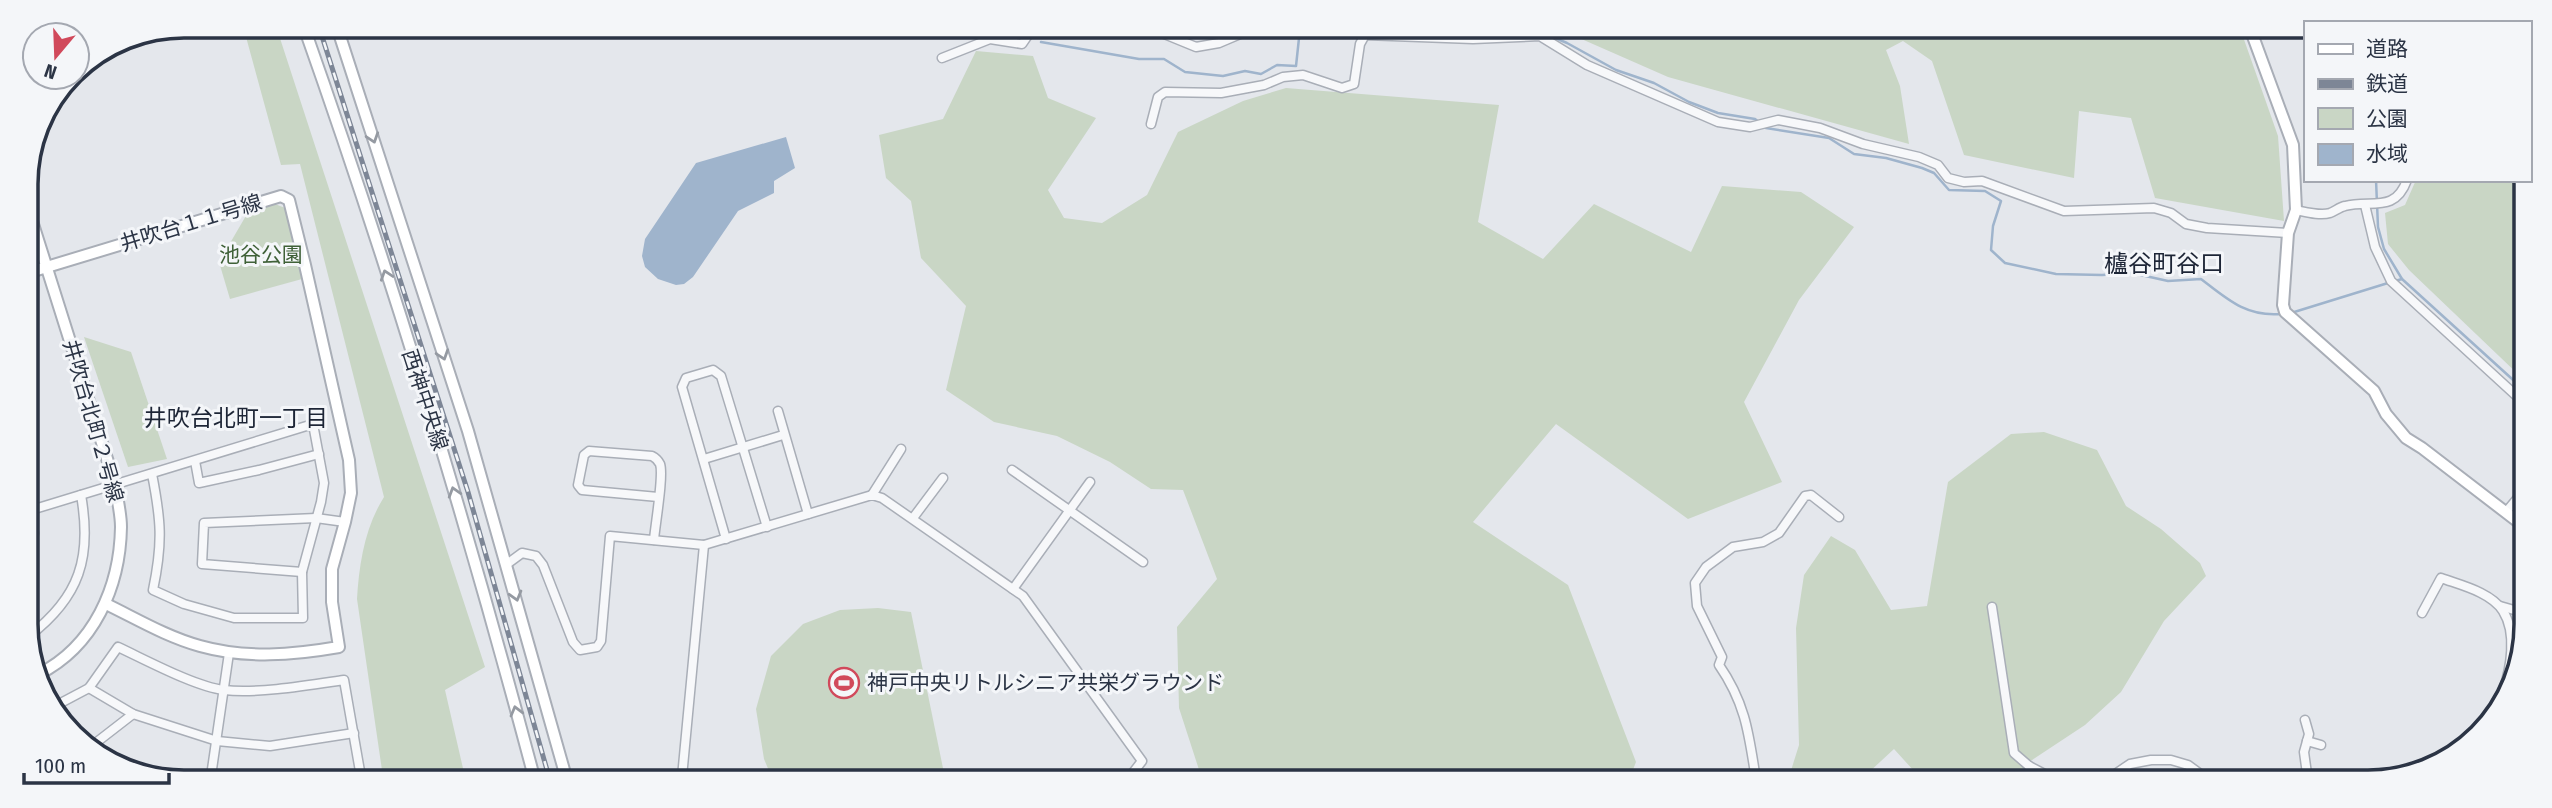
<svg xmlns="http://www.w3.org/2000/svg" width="2552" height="808" font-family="'Fira Sans Condensed','Noto Sans JP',sans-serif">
<rect width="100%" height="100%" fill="#e4e7ec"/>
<g fill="#c9d6c5">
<path d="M243,26H276L485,667L445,690L465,777H383L357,599C359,564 365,527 384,497L300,164L281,165Z"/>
<polygon points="1561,30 2241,31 2278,136 2284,221 2155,198 2131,118 2079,111 2074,178 1964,155 1932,61 1903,41 1886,50 1900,86 1909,144 1668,77"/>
<polygon points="976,51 1033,56 1048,98 1096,118 1048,190 1064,218 1102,223 1147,195 1178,132 1243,101 1286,88 1499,105 1478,222 1543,259 1594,204 1691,252 1722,186 1801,192 1854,227 1799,300 1744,402 1782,482 1688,519 1556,424 1473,522 1568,585 1636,762 1629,780 1202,779 1179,708 1177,627 1217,579 1183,490 1151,489 1110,462 1057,436 994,422 946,390 966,306 921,258 911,201 886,178 879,135 943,119"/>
<polygon points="2416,180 2523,180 2522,378 2409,270 2388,244 2385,213 2405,205"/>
<polygon points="275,204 285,208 302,279 230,299 219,262 247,214"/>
<polygon points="84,337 131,352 167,459 128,467"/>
<polygon points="2044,432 2097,450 2126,506 2161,529 2200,563 2206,576 2164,621 2121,692 2085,725 2026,764 2017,781 1916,780 1914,771 1894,749 1867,774 1865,780 1788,780 1799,745 1796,628 1804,575 1831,536 1855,550 1891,610 1927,606 1948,482 2011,434"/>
<polygon points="878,608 911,612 944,773 939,778 772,778 764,759 756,709 771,656 803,624 840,610"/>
</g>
<polygon fill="#9fb4cc" points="786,137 795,168 774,181 774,193 738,211 693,277 684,284 676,285 658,279 645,267 642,256 645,239 696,163"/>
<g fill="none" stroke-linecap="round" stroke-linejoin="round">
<g stroke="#9fb4cc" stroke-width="2.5">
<path d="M1536,30L1567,43L1616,70L1654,83L1689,102L1718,113L1755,119L1766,128L1829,138L1854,154L1886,158L1922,168L1934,173L1949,190L1985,191L2001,201L1993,226L1991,250L2005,263L2056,274L2102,275L2132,273L2168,281L2201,279C2227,299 2246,317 2281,314"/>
<path d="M1041,42L1139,59H1164L1185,72L1223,76L1245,71L1261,74L1277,65L1296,66L1300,29C1324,32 1347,30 1371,30C1421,30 1470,34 1519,30"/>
<polyline points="2376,180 2378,227 2384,249 2402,279 2522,388"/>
<polyline points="2395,281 2402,279"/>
<polyline points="2291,313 2388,283"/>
</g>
<g stroke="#a9aeb7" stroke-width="11">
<g id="street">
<polyline points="1074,28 1078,31 1104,29"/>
<polyline points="1152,29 1196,47 1219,43 1252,29"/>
<polyline points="1360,29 1365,35 1473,39 1540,36 1587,65 1718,122 1750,127 1778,120 1820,128 1863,144 1919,157 1938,165 1948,178 1964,182 1982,181 2064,211 2154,208 2171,213 2186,224 2207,228 2288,233"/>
<polyline points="942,58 990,39 1022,44 1033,28"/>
<polyline points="1151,124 1158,97 1165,92 1221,93 1264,85 1283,77 1303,75 1342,88 1354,84 1360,44 1365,35"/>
<polyline points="2365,205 2375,247 2391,281 2522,401"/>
<path d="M2296,210C2306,212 2320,216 2330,213C2335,211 2340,207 2345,206C2370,199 2395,214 2407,180"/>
<polyline points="778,411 808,514"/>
<polyline points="704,459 783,435"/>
<polyline points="195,461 199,483 259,470 319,454"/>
<polyline points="1012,470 1143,562"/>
<polyline points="872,495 901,449"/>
<path d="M28,511L313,424L324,483L321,502L302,572L303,618H234L184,604L153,590C163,542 161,520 152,474"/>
<polyline points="2506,512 2521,494"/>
<polyline points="913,518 943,478"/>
<polyline points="726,539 682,387 686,378 713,370 721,376 767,527"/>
<path d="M654,540C655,526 664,475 660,464C658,460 656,458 652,456L589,451L584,455L578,485L582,490L658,497"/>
<polyline points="29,562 34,533 30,511"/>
<polyline points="507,564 522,553 536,556 543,565 573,642 580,650 597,647 601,641 610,536 704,545 872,495 882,498 1023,596 1142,761 1128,779"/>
<polyline points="302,572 202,564 204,523 316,518 345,522"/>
<polyline points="1013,589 1090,482"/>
<polyline points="2500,606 2521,612"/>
<polyline points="1992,607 2014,753 2029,766 2058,781"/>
<path d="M2422,613L2441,578C2460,585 2491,592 2503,611C2517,633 2511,668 2503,691"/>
<path d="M29,636C80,597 92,557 81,495"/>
<polyline points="89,688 133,714 217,741 270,746 354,733"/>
<path d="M55,706L89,688L118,647C146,660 196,687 224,690C258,694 310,685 344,680L361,777"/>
<polyline points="2305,720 2309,734 2304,752 2308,781"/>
<polyline points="2307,741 2321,745"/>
<polyline points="93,745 133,714"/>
<polyline points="2029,766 2036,781"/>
<polyline points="211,776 229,653"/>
<polyline points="682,777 704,545"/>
<path d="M1756,780C1749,735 1746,704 1719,665L1722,657L1697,606L1695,583L1706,567L1733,547L1763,542L1779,533L1805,496L1811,495L1839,517"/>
<polyline points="2105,781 2130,764 2151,760 2171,760 2188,765 2210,781"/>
</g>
</g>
<g stroke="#a9aeb7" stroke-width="14">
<g id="secondary">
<path d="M304,27C391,273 467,524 534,777"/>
<polyline points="337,27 468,431 566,777"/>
<polyline points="2251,31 2293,145 2296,210 2288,233 2283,305 2285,312 2374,391 2386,414 2406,438 2422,448 2521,524"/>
<path d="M27,205L115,484C117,498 121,513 121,527C120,587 94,646 39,674"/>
<path d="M27,273L281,196L289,200L305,265L349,460L351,493L345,522L332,569V602L339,647C293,655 246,659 200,646C167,637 137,619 106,604"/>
</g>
</g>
<use href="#street" stroke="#f7f8fa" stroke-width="8"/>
<use href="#secondary" stroke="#fff" stroke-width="10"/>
<g stroke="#7d8696" stroke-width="5">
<polyline id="rail" points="319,27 468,492 549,777"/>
</g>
<use href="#rail" stroke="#f4f6f9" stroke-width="2.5" stroke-dasharray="8" stroke-linecap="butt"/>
</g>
<defs><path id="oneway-chevron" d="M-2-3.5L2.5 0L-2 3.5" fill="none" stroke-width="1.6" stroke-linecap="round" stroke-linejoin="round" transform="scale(1.75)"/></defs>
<g stroke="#959aa2">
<use href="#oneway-chevron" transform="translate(373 138) rotate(72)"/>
<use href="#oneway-chevron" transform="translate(386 275) rotate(-108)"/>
<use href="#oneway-chevron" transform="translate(443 355) rotate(72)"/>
<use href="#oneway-chevron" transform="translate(454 492) rotate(-107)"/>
<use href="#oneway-chevron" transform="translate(516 596) rotate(74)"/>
<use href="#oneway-chevron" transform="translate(516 711) rotate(-105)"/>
</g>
<defs>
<g id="stadium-ring" transform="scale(1.575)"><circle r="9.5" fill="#f4f6f9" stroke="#d1495b" stroke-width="1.5"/><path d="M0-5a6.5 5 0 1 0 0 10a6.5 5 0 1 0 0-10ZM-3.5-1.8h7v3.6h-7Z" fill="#d1495b"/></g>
</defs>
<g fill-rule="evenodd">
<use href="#stadium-ring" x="844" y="683"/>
</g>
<g text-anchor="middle" stroke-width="6" stroke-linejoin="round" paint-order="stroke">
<g font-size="21" fill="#2b3445" stroke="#f4f6f9">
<text transform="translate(191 223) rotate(-17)" y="7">井吹台１１号線</text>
<text transform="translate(425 400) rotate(72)" y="7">西神中央線</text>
<text transform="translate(93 421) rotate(74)" y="7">井吹台北町２号線</text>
</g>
<g font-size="21" fill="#3f6138" stroke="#f4f6f9">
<text x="261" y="262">池谷公園</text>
</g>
<g font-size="21" fill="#2b3445" stroke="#f4f6f9" text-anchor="start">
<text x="867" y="690">神戸中央リトルシニア共栄グラウンド</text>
</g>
<g font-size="23" fill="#1d2536" stroke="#f4f6f9">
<text x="236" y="426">井吹台北町一丁目</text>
</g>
<g font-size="24" fill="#1d2536" stroke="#f4f6f9">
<text x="2164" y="272">櫨谷町谷口</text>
</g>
</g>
<path d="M0 0H2552V808H0ZM184 38H2368A146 146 0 0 1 2514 184V624A146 146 0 0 1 2368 770H184A146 146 0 0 1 38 624V184A146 146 0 0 1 184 38Z" fill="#f4f6f9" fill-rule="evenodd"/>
<path fill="none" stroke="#2b3445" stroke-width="3.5" d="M184 38H2368A146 146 0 0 1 2514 184V624A146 146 0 0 1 2368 770H184A146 146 0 0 1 38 624V184A146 146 0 0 1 184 38Z"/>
<rect x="2304" y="21" width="228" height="161" fill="#f4f6f9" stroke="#a4a8b1" stroke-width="2"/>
<rect x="2318" y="44" width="35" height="10" fill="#ffffff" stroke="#a4a8b1" stroke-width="2"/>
<text x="2366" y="56" font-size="21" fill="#2b3445">道路</text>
<rect x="2318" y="79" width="35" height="10" fill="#7d8696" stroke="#a4a8b1" stroke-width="2"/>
<text x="2366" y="91" font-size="21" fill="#2b3445">鉄道</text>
<rect x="2318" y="108" width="35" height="21" fill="#c9d6c5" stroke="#a4a8b1" stroke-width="2"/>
<text x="2366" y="126" font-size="21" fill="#2b3445">公園</text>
<rect x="2318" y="144" width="35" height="21" fill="#9fb4cc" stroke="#a4a8b1" stroke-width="2"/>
<text x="2366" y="161" font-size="21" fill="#2b3445">水域</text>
<g transform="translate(56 56) rotate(199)"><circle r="33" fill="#f4f6f9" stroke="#a4a8b1" stroke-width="2"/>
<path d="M0-5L12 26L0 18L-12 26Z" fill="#d1495b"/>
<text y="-10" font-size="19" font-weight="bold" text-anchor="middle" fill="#2b3445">N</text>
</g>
<path d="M24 773v10h145v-10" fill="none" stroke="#2b3445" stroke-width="3.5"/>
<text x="35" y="773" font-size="21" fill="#2b3445" stroke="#f4f6f9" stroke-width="5" paint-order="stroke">100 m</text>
</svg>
